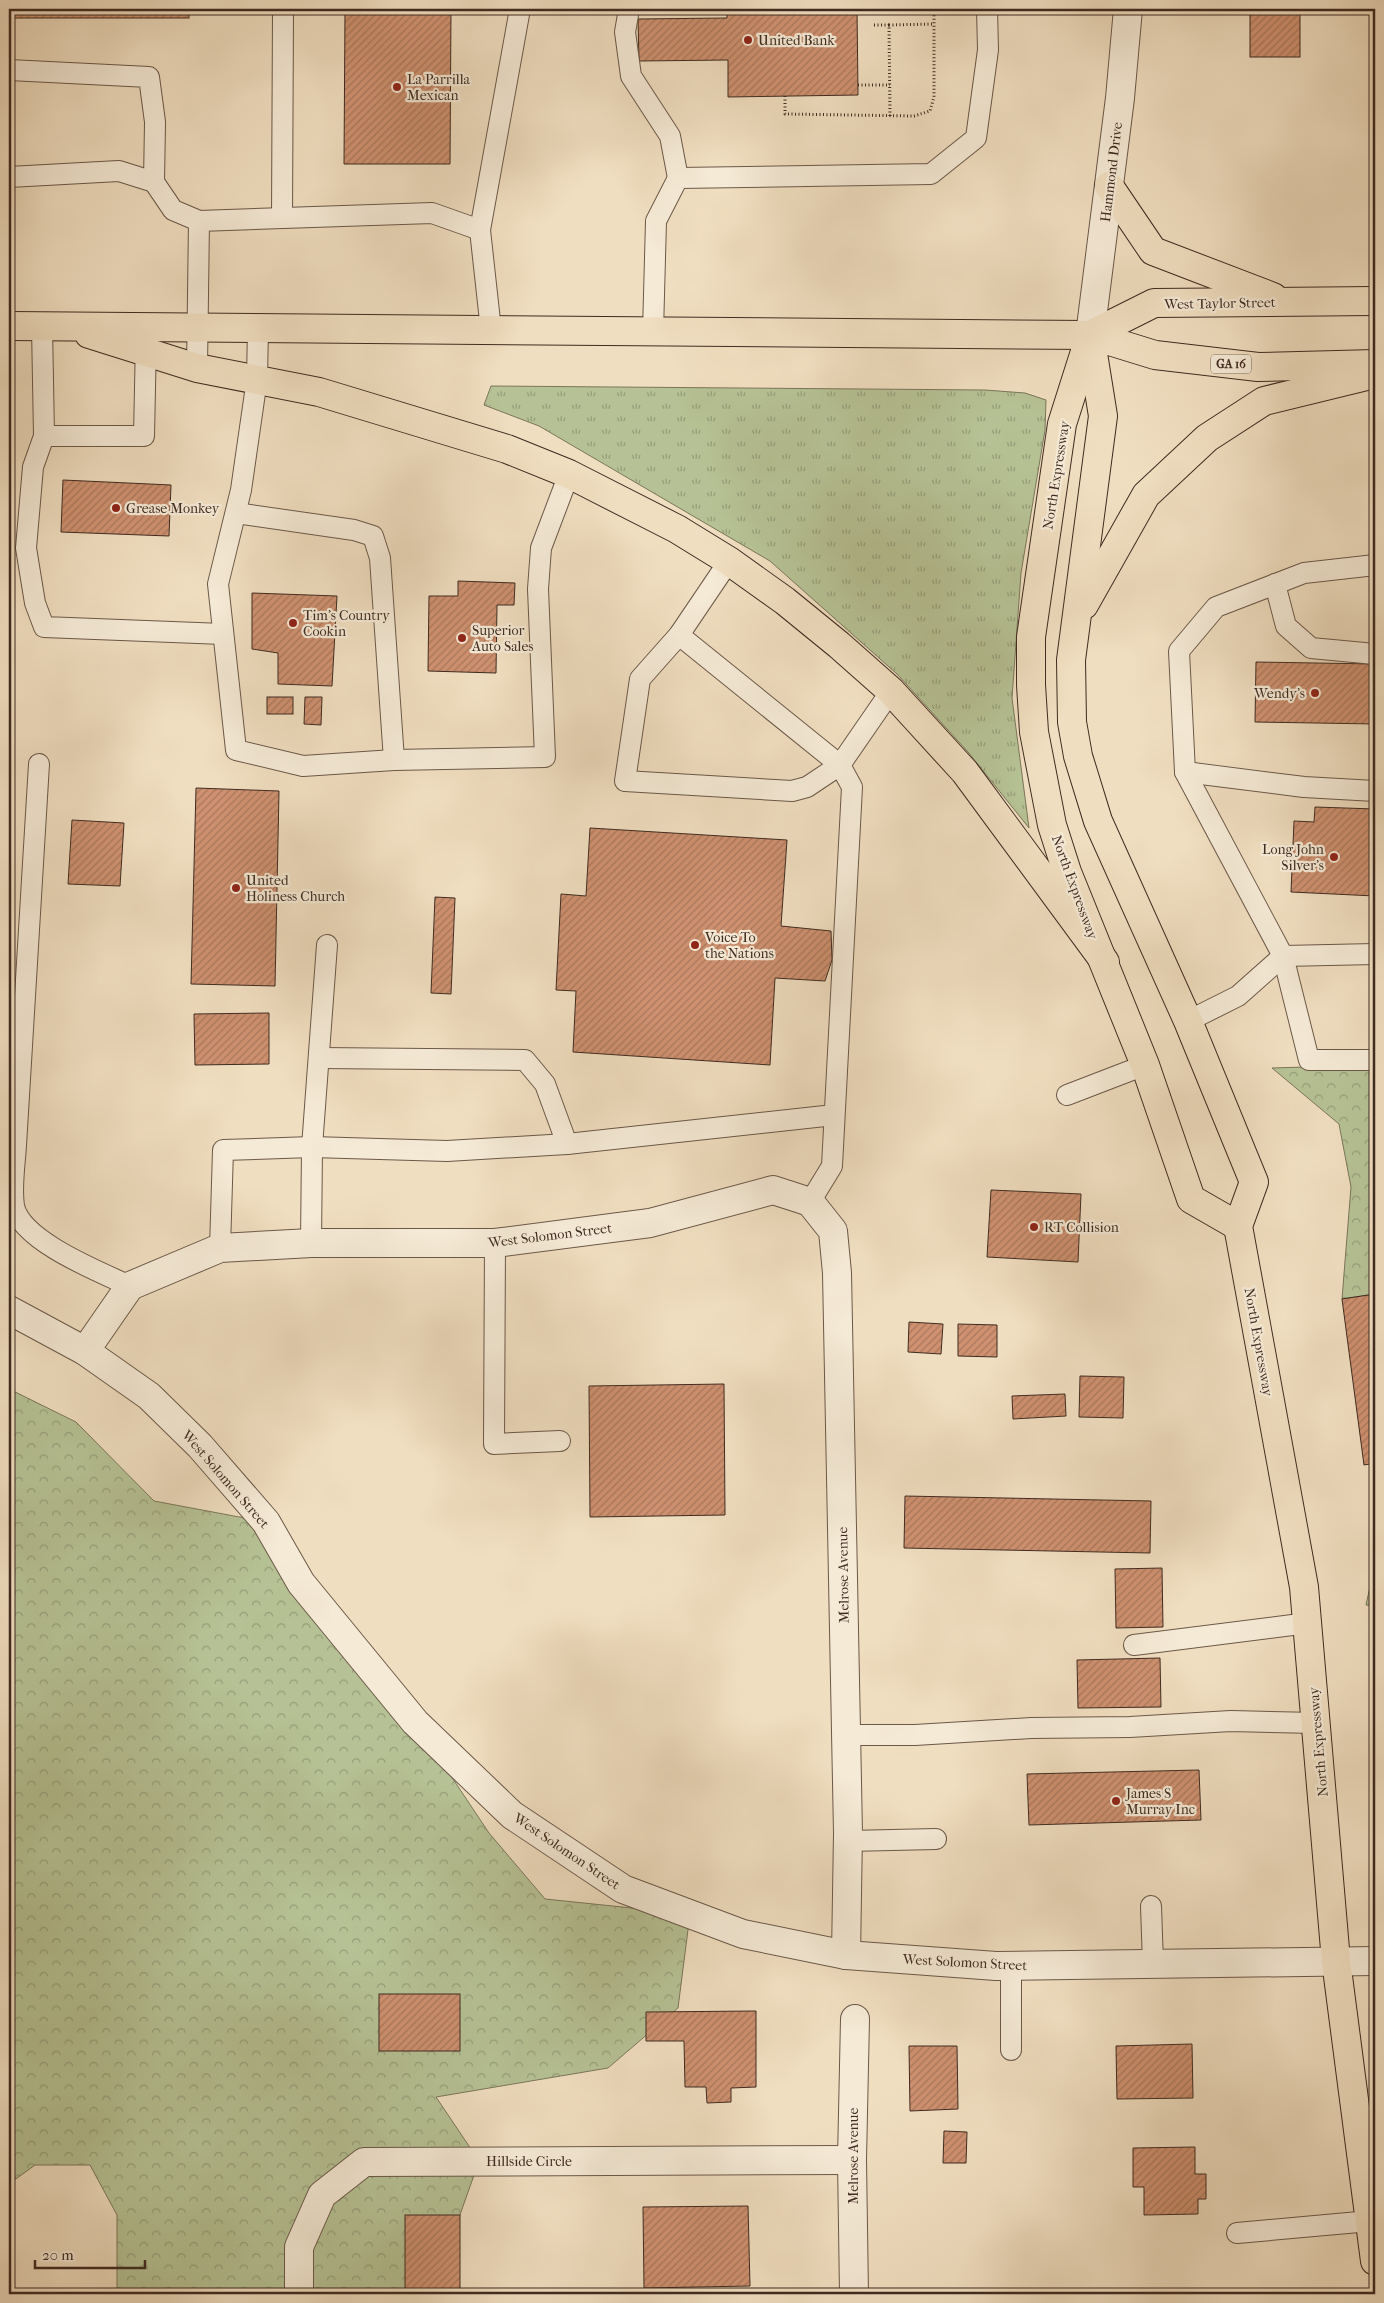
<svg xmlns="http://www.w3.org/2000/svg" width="1384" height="2303" font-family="'IM FELL French Canon',serif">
<defs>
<pattern id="grass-tufts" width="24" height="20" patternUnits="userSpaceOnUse" patternTransform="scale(1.25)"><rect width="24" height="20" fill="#b6c295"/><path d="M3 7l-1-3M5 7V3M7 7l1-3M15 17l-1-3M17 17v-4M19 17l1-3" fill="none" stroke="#959e79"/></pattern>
<pattern id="forest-crowns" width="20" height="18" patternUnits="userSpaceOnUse" patternTransform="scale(1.25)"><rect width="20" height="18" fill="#b6c295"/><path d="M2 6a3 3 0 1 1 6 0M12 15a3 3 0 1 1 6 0" fill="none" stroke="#959e79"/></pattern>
<pattern id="building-hatch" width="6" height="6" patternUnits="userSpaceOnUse" patternTransform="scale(1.25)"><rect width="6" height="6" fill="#cf9170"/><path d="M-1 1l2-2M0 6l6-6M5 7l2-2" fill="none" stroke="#a9775c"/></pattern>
</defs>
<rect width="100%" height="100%" fill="#f0dec0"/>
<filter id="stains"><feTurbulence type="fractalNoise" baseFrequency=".004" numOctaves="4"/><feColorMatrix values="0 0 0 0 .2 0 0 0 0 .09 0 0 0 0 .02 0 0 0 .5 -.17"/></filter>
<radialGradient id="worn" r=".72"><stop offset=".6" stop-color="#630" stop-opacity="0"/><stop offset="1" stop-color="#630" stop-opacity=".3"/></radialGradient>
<polygon fill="url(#grass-tufts)" stroke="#7a765a" points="491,386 985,390 1025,393 1046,400 1045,430 1021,573 1012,698 1029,828 968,752 897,674 770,561 539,426 484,405"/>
<g fill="url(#forest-crowns)" stroke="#7a765a">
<polygon points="1375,1065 1375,1294 1342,1299 1351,1187 1339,1124 1272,1068"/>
<polygon points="9,1389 76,1422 154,1501 266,1522 415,1722 489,1833 545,1899 690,1914 678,2008 608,2068 436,2097 479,2161 432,2294 117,2294 117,2215 90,2165 35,2165 9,2184"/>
<polygon points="1375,1564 1375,1606 1366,1605"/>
</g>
<g fill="url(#building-hatch)" stroke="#3f2b20">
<rect x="9" y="9" width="180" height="9"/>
<polygon points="345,9 451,9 450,164 344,164"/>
<polygon points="727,9 857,9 858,95 728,97 728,60 639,61 638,19 727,18"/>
<rect x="1250" y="9" width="50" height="48"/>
<polygon points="63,480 171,485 169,536 61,532"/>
<polygon points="458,581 515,583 514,605 497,605 496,673 428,671 429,596 458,596"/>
<polygon points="252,593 337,596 332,686 278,684 278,653 252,649"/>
<polygon points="1256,662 1375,664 1375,724 1255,722"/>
<rect x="267" y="697" width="26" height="17"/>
<polygon points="305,697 322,697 321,725 304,724"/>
<polygon points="196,788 279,791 275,986 191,984"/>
<polygon points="1315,807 1375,809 1375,896 1291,892 1294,821 1314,822"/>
<polygon points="72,820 124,823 120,886 68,884"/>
<polygon points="590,828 787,840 781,926 831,931 832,960 825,981 775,978 770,1065 573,1052 576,991 556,990 561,894 586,896"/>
<polygon points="435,897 455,898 451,994 431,993"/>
<polygon points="269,1013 269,1064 195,1065 194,1014"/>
<polygon points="991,1190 1081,1194 1078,1262 987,1257"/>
<polygon points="1375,1294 1375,1463 1364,1465 1342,1299"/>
<polygon points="909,1322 943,1324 941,1354 908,1352"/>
<polygon points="958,1324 997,1325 997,1357 958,1356"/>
<polygon points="1080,1376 1124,1377 1123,1418 1079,1417"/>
<polygon points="724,1384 725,1515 590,1517 589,1386"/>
<polygon points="1065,1394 1066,1416 1013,1419 1012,1396"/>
<polygon points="905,1496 1151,1501 1150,1553 904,1548"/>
<polygon points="1162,1568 1163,1627 1116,1628 1115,1569"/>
<polygon points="1160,1658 1161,1707 1078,1708 1077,1660"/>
<polygon points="1199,1770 1201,1820 1029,1825 1027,1774"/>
<rect x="379" y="1994" width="81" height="57"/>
<polygon points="756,2011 756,2087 731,2088 731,2102 707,2103 706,2087 685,2087 684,2041 646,2041 646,2012"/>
<polygon points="1192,2044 1193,2098 1117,2099 1116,2046"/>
<polygon points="909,2046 957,2046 958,2109 910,2111"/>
<polygon points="944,2131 967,2132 966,2163 943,2163"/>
<polygon points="1195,2147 1195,2174 1206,2174 1206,2199 1198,2199 1198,2214 1144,2215 1144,2187 1133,2187 1133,2148"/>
<polygon points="748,2206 750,2286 644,2288 643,2207"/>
<rect x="405" y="2215" width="55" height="77"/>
</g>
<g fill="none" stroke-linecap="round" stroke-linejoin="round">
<g stroke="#6b5848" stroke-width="22">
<g id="lane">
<polyline points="629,9 625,32 631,76 670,136 678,178"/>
<polyline points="9,70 149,77 155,122 154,182"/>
<polyline points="9,177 119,171 154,182 173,210 199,221"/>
<polyline points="282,218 283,9"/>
<polyline points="480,230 520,9"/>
<polyline points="42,326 44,436 33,467 26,548 35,603 44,627 223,634"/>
<polyline points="258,328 257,379 241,490 218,584 236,750 303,766 394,760 545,757 538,589 541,548 569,474"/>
<polyline points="653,332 656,221 678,178 931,174 976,138 988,50 987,9"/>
<polyline points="197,368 199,221 432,213 480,230 491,330"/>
<polyline points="44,436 144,436 146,340"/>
<polyline points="236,513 354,530 373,536 380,558 394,760"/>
<polyline points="729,561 679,635 640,679 625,781 792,791 807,787 840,765 891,691"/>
<polyline points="1375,565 1304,573 1216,607 1179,651 1185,772 1283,956 1309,1060 1375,1060"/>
<polyline points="1275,584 1286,626 1311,648 1375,654"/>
<polyline points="679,635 840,765 852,787 832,1166 810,1202"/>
<path d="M39,764L16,1145C15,1164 11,1187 14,1206C21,1241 100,1272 130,1286"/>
<polyline points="1185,772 1304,787 1375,791"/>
<polyline points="1188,1021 1238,996 1283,956 1375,954"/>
<polyline points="319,1058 525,1060 545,1084 567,1144"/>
<polyline points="1067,1095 1145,1065"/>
<polyline points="311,1243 312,1147 327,945"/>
<polyline points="495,1243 494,1444 560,1441"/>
<polyline points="220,1248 223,1150 312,1147 447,1151 567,1144 834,1115"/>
<polyline points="1134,1645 1308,1623"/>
<polyline points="845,1735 915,1735 1031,1728 1130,1727 1231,1721 1316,1723"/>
<polyline points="848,1841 936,1839"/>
<polyline points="1151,1906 1153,1964"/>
<polyline points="1011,1965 1011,2050"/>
<polyline points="1237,2233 1370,2221"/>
</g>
</g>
<g stroke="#6b5848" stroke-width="30">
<g id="street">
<polyline points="1090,335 1120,98 1128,9"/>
<polyline points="9,1310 85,1351 149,1396 200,1446 266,1522 301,1583 415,1722 512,1815 623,1889 743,1934 846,1955 996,1966 1375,1961"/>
<polyline points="85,1351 130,1286 220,1248 311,1243 495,1243 650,1223 773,1190 810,1202 833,1231 837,1273 848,1833 846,1955"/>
<polyline points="299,2294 299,2247 322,2195 364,2162 852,2160"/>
<polyline points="854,2294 852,2160 855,2019"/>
</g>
</g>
<g stroke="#3f2b20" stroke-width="30">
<g id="primary">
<polyline points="1109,186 1153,251 1273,297"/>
<polyline points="9,326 1090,335 1155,355 1258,367 1375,364"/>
<polyline points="89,334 197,368 319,392 507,449 569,474 677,529 729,561 785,601 839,645 891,691 965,772 1105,962"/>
<polyline points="1090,335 1103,416 1071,660 1072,722 1078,756 1098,821 1188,1021 1254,1182 1238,1226 1304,1587 1336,1961 1375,2261"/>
<polyline points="1090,335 1154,303 1375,301"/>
<polyline points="1089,339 1062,424 1031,637 1031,685 1034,732 1052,825 1067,872 1145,1065 1191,1199 1238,1226"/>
<polyline points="1084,605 1146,495 1207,438 1264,401 1371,375"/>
</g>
</g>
<g stroke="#3f2b20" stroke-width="3" stroke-dasharray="1 2.5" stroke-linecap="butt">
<polyline points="874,25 889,25"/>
<polyline points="858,85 890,85"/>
<polyline points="785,96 785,114 914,116 930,111 934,97 934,9"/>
<polyline points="890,116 889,25 934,24"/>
</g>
<use href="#lane" stroke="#f5ead6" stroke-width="20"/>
<use href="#street" stroke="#f5ead6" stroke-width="28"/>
<use href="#primary" stroke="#f0dec0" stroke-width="28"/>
</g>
<g fill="#8f2418" stroke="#f5ead6" stroke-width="2">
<circle cx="748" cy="40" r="5"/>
<circle cx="397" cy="87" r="5"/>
<circle cx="116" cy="508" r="5"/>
<circle cx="293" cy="623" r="5"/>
<circle cx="462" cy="638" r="5"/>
<circle cx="1315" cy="693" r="5"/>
<circle cx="1334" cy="857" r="5"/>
<circle cx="236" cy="888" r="5"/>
<circle cx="695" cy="945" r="5"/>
<circle cx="1034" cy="1227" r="5"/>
<circle cx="1116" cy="1801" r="5"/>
</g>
<g text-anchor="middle" stroke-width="4.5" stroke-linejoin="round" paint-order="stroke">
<rect fill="#f5ead6" stroke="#766457" stroke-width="1" x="1211" y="354.5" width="40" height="19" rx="4"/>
<g font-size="12" font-weight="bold" fill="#3f2b20">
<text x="1231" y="368">GA 16</text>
</g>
<g font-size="14" fill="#3f2b20" stroke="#f5ead6" text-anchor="start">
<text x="758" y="45">United Bank</text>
<text x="407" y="84">La Parrilla<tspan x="407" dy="16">Mexican</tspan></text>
<text x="126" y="513">Grease Monkey</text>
<text x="303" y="620">Tim's Country<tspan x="303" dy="16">Cookin</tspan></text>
<text x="472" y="635">Superior<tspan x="472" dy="16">Auto Sales</tspan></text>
<text x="1305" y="698" text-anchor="end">Wendy's</text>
<text x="1324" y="854" text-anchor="end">Long John<tspan x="1324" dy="16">Silver's</tspan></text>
<text x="246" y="885">United<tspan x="246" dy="16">Holiness Church</tspan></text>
<text x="705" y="942">Voice To<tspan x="705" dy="16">the Nations</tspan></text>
<text x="1044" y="1232">RT Collision</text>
<text x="1126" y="1798">James S<tspan x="1126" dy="16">Murray Inc</tspan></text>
</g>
<g font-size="14" fill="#3f2b20" stroke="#f5ead6">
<text transform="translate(1111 172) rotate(-83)" y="5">Hammond Drive</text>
<text transform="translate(1220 303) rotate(-1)" y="5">West Taylor Street</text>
<text transform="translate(1056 475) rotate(-81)" y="5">North Expressway</text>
<text transform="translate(1075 887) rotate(70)" y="5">North Expressway</text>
<text transform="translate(550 1235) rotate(-7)" y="5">West Solomon Street</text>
<text transform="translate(1259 1342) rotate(80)" y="5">North Expressway</text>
<text transform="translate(226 1479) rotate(49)" y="5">West Solomon Street</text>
<text transform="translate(843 1575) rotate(-91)" y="5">Melrose Avenue</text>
<text transform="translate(1318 1742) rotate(-95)" y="5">North Expressway</text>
<text transform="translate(567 1851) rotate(34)" y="5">West Solomon Street</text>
<text transform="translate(965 1962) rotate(3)" y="5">West Solomon Street</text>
<text transform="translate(853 2156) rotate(-90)" y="5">Melrose Avenue</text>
<text x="529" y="2166">Hillside Circle</text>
</g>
</g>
<rect width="1384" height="2303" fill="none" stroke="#f0dec0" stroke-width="30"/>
<rect x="10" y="10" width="1364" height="2283" fill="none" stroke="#3f2b20" stroke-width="2.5"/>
<rect x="15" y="15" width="1354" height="2273" fill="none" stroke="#3f2b20"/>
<path d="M35 2260v8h110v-8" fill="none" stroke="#3f2b20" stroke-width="2.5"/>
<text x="42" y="2260" font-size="15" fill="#3f2b20" stroke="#f5ead6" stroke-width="4" paint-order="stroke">20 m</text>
<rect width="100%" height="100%" filter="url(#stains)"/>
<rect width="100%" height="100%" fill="url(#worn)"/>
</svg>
